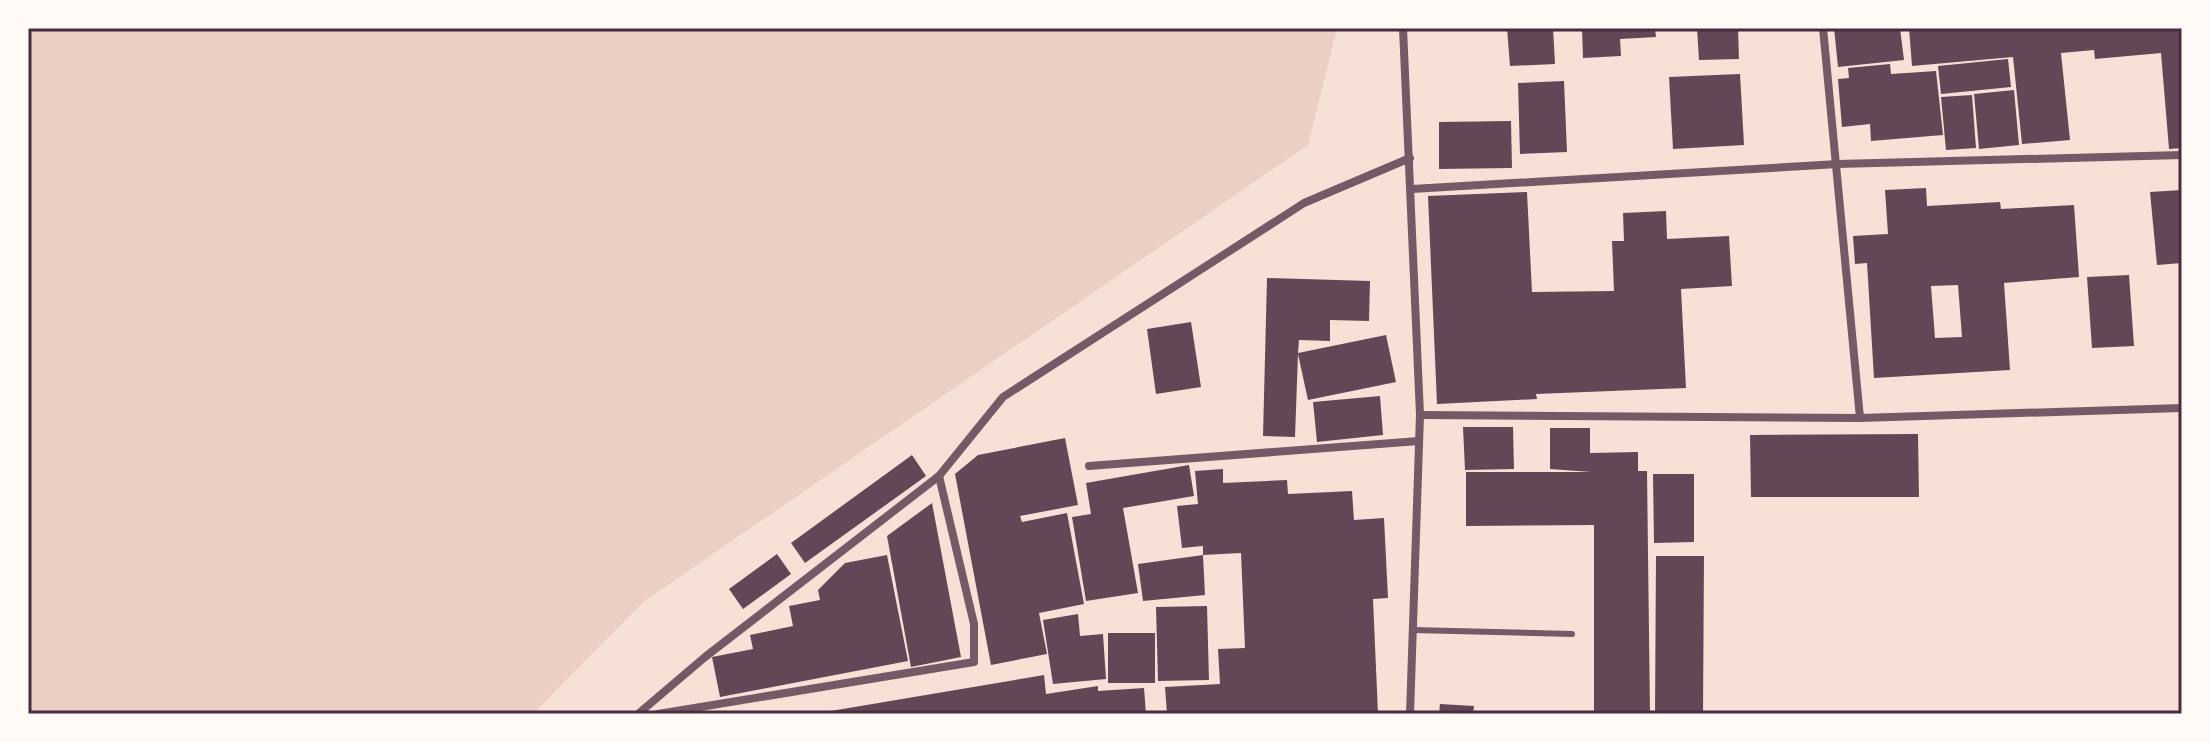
<svg xmlns="http://www.w3.org/2000/svg" width="2210" height="742" font-family="'Roboto Serif',serif">
<rect width="100%" height="100%" fill="#f7e1d7"/>
<polygon fill="#ebcfc5" points="28,28 1337,28 1308,145 643,602 533,714 28,714"/>
<g fill="#644757" fill-rule="evenodd">
<polygon points="1507,28 1553,28 1555,64 1510,66"/>
<polygon points="1582,28 1655,28 1656,37 1620,39 1621,56 1583,58"/>
<polygon points="1697,28 1738,28 1739,59 1699,60"/>
<polygon points="1834,28 1900,28 1904,60 1838,67"/>
<polygon points="1909,28 2182,28 2182,148 2169,149 2161,53 2095,59 2094,50 2061,53 2070,140 2022,144 2013,57 1912,66"/>
<polygon points="2008,59 2011,87 1941,94 1938,66"/>
<polygon points="1890,64 1891,74 1936,71 1943,135 1871,141 1870,124 1842,127 1838,79 1849,78 1848,68"/>
<polygon points="1740,74 1744,145 1673,149 1669,77"/>
<polygon points="1564,81 1567,152 1520,154 1518,83"/>
<polygon points="2014,90 2019,145 1979,149 1974,94"/>
<polygon points="1972,95 1976,148 1946,150 1941,97"/>
<polygon points="1511,121 1512,168 1439,169 1439,122"/>
<path d="M1926,188L1927,206L2000,202L2001,209L2074,205L2079,277L2004,283L2010,370L1874,378L1867,263L1855,264L1853,236L1888,234L1885,190ZM1958,285L1962,337L1935,338L1931,286Z"/>
<polygon points="2182,190 2182,263 2157,265 2150,192"/>
<polygon points="1527,192 1532,292 1614,291 1612,241 1624,241 1623,213 1666,211 1667,239 1729,236 1732,286 1681,289 1686,388 1536,394 1537,399 1437,404 1428,196"/>
<polygon points="2129,275 2134,346 2092,348 2087,277"/>
<polygon points="1267,278 1370,281 1369,321 1330,320 1330,341 1299,340 1298,353 1386,335 1396,382 1308,400 1298,354 1295,437 1263,436"/>
<polygon points="1191,322 1201,387 1156,394 1147,329"/>
<polygon points="1380,396 1383,435 1317,442 1313,402"/>
<polygon points="1463,427 1513,427 1514,469 1465,470"/>
<polygon points="1550,428 1590,428 1590,453 1638,452 1638,471 1647,471 1650,714 1594,714 1594,525 1466,526 1466,472 1591,472 1550,469"/>
<polygon points="1918,434 1919,497 1751,497 1750,435"/>
<polygon points="1065,438 1078,505 1020,516 1022,522 1067,513 1084,604 1039,613 1047,654 991,665 955,474 978,455"/>
<polygon points="912,455 926,476 805,563 791,543"/>
<polygon points="1189,465 1194,496 1123,508 1138,593 1086,601 1072,517 1091,514 1086,483"/>
<polygon points="1223,469 1223,483 1287,480 1288,494 1352,491 1354,520 1384,518 1388,598 1373,599 1378,714 1167,714 1165,687 1220,684 1218,649 1245,648 1241,553 1203,555 1203,546 1182,548 1177,506 1198,504 1195,471"/>
<polygon points="1653,474 1694,474 1694,542 1654,543"/>
<polygon points="932,503 961,657 911,667 887,536"/>
<polygon points="777,554 791,574 743,609 729,589"/>
<polygon points="887,555 908,661 720,697 712,657 753,649 750,635 793,626 789,606 820,600 818,590 845,563"/>
<polygon points="1203,555 1205,595 1143,601 1138,564"/>
<polygon points="1656,556 1704,556 1703,714 1655,714"/>
<polygon points="1207,606 1209,680 1158,681 1156,607"/>
<polygon points="1078,614 1080,636 1103,634 1106,679 1053,684 1043,620"/>
<rect x="1108" y="633" width="47" height="50"/>
<polygon points="1044,675 1046,694 1098,686 1098,691 1144,688 1146,714 813,714"/>
<polygon points="1440,704 1474,706 1473,714 1439,714"/>
</g>
<g fill="none" stroke-linecap="round" stroke-linejoin="round">
<polyline stroke="#755966" stroke-width="6" points="1412,630 1572,634"/>
<g stroke="#755966" stroke-width="8">
<polyline points="1403,28 1420,415 1410,714"/>
<polyline points="1823,28 1860,418"/>
<polyline points="1412,189 1838,164 2182,155"/>
<polyline points="1420,415 1860,418 2182,408"/>
<polyline points="1089,466 1419,441"/>
<polyline points="638,714 705,657 939,476 1003,397 1304,203 1410,158"/>
<polyline points="658,714 974,662 974,624 939,476"/>
</g>
</g>
<rect width="2210" height="742" fill="none" stroke="#fffaf5" stroke-width="60"/>
<rect x="30" y="30" width="2150" height="682" fill="none" stroke="#4a2c40" stroke-width="3"/>
</svg>
